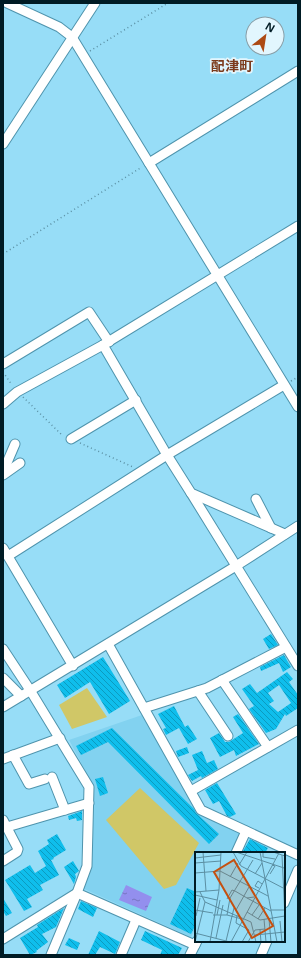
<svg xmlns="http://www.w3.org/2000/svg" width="301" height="958" font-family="'Noto Sans','Noto Sans JP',sans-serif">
<defs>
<pattern id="water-ripples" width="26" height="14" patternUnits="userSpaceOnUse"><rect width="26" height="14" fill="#938fee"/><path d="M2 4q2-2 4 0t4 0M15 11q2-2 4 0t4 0" fill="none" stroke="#7674c1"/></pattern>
<pattern id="building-back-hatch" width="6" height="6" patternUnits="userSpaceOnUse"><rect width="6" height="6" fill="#0fbeec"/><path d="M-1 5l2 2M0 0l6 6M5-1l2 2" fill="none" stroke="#0c9abf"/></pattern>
</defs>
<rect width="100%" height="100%" fill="#97ddf7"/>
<polygon fill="#82d2f0" points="142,715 199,813 240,834 231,853 196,853 196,927 191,937 82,888 92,865 94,787 69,740"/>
<g fill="#d0c767">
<polygon points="87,688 107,717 72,729 59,705"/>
<polygon points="140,788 199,843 176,885 164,889 106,820"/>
</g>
<polygon fill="url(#water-ripples)" points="126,885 152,897 146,911 119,900"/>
<g fill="url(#building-back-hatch)" fill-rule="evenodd">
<polygon points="271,634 278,645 269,649 263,639"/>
<polygon points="284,655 291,667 283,672 279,663 261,671 260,667"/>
<polygon points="103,657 130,701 109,714 90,682 65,698 57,685"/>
<path d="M287,672L293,679L289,682L298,695V708L286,716L285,714L276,729L266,733L249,709L254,706L242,689L250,684L257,693ZM279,685L291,703L278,712L269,704L274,701L268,693Z"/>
<polygon points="174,706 185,727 188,725 197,739 188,744 179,728 166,735 163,729 166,728 158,714"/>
<polygon points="238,714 259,744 236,756 234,750 220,757 210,738 219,733 225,742 229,742 243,733 233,717"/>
<polygon points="112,728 194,809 196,813 219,834 209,844 108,742 81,755 76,746"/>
<polygon points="187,747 189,753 178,757 176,751"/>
<polygon points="202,751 207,763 214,760 218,769 202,778 201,776 192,781 188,775 198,770 192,755"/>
<polygon points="103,777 108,793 100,796 95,779"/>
<polygon points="217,783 236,814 230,817 227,816 219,801 213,804 205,790"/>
<polygon points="82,811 82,820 77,821 76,818 69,820 68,816"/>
<polygon points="57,834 66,850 53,858 54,859 51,860 59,875 40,885 43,890 27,899 32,907 24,911 5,880 30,865 35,873 46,866 38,851 49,844 47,840"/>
<polygon points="250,839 268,848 265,853 246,853 243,851"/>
<polygon points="73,861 79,871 75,874 76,877 74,884 64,867"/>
<polygon points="187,888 196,892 196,924 191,934 170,924"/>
<polygon points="3,898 12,913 6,916 3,911"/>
<polygon points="81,901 97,908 93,917 78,909"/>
<polygon points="64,908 56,927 42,934 48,942 36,951 37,952 30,955 20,938 38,927 37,925"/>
<polygon points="99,931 120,942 115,954 100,947 95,955 88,955"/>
<polygon points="145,931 182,948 178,955 160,955 162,950 141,940"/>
<polygon points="69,938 80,943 77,950 65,945"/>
</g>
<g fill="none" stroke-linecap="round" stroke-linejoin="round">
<g stroke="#4f94ad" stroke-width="11">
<g id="minor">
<polyline points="7,3 59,27 72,37 298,407"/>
<polyline points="3,144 95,3"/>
<polyline points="149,163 298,71"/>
<polyline points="103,345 167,455 191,493 285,534"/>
<polyline points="3,364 89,312 109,342"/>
<polyline points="3,404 17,392 103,345 298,226"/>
<polyline points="71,439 136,400"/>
<polyline points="3,472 15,444"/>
<polyline points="3,475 20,463"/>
<polyline points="191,493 298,666"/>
<polyline points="256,499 271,528"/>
<polyline points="3,548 73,666"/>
<polyline points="8,556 167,455 284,385"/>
<polyline points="108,644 201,810 298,855"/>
<polyline points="3,649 30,690 89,787 87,866 77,893 51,955"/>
<polyline points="3,678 21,696"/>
<polyline points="222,680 268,747"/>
<polyline points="198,691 228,736"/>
<polyline points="3,707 236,566 298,526"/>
<polyline points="144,708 207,688 286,647"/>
<polyline points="13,755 29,784 45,779"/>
<polyline points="3,759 60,738"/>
<polyline points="52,777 65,810"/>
<polyline points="191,791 298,730"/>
<polyline points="3,820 18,849 17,852 3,861"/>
<polyline points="7,827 89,803"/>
<polyline points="236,853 246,831"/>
<polyline points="284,903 298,870"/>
<polyline points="3,939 77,893 195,945"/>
<polyline points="121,955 136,920"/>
<polyline points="190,955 197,941"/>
<polyline points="261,955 267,941"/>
</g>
</g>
<g stroke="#5b90a4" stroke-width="1.5" stroke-dasharray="1 3" stroke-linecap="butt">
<polyline points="90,51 168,3"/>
<polyline points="3,254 142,167"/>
<polyline points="3,372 12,385"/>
<polyline points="291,381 298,377"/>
<polyline points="23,397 63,436"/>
<polyline points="80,443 133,467"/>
</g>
<use href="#minor" stroke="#fff" stroke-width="9"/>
</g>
<g text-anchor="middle" stroke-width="3.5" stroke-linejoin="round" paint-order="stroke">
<g font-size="14" font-weight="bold" fill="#7c3b1d" stroke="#e2f6fe">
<text x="232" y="71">配津町</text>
</g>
</g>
<g transform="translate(195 852)">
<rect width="90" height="90" fill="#97ddf7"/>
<path fill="none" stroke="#5b8fa3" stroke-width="1" d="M8,0L11,39M38,0L46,14L90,37M41,0L89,16M65,0L82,90M68,0V5L80,7M78,0L90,4M87,3L90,66M0,6L26,3M0,11L26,9M44,13L52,0M0,21L25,19L73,44M60,22L67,11M75,22L80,14L77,13M35,25L43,11M64,36L60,34L63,29L67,32M40,39L52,46L59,45M0,40L24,38M0,43L22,48M52,46L76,59M32,47L37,38L40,39M10,50L56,70L61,90M0,58L18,61M76,58H89M52,60L65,68L90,64M18,63H32L35,46L58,8M22,63L25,48M32,63L47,67M42,63L41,71L54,78L47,90M57,63L64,53M1,64L5,46M63,67L70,56M69,67L71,90M74,67L76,90M85,69L87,90M65,78L66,90M0,81L35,90M60,83L90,80M21,86L28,53M31,89L39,56L41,58L54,35M0,90L10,50L5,40M15,90L24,38L26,0M36,90L84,1M53,90L60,78L70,77"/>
<path fill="#c55010" fill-opacity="0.15" stroke="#c55010" stroke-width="2" d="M39,8L78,74L57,86L19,20Z"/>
<rect width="90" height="90" fill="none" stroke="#001b24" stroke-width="2"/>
</g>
<rect width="301" height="958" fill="none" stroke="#001b24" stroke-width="8"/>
<g transform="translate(265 36) rotate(30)"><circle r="19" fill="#e2f6fe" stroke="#889ea7"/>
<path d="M0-3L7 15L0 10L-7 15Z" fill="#ad4a14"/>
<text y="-6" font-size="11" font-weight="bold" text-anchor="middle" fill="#001b24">N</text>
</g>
</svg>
